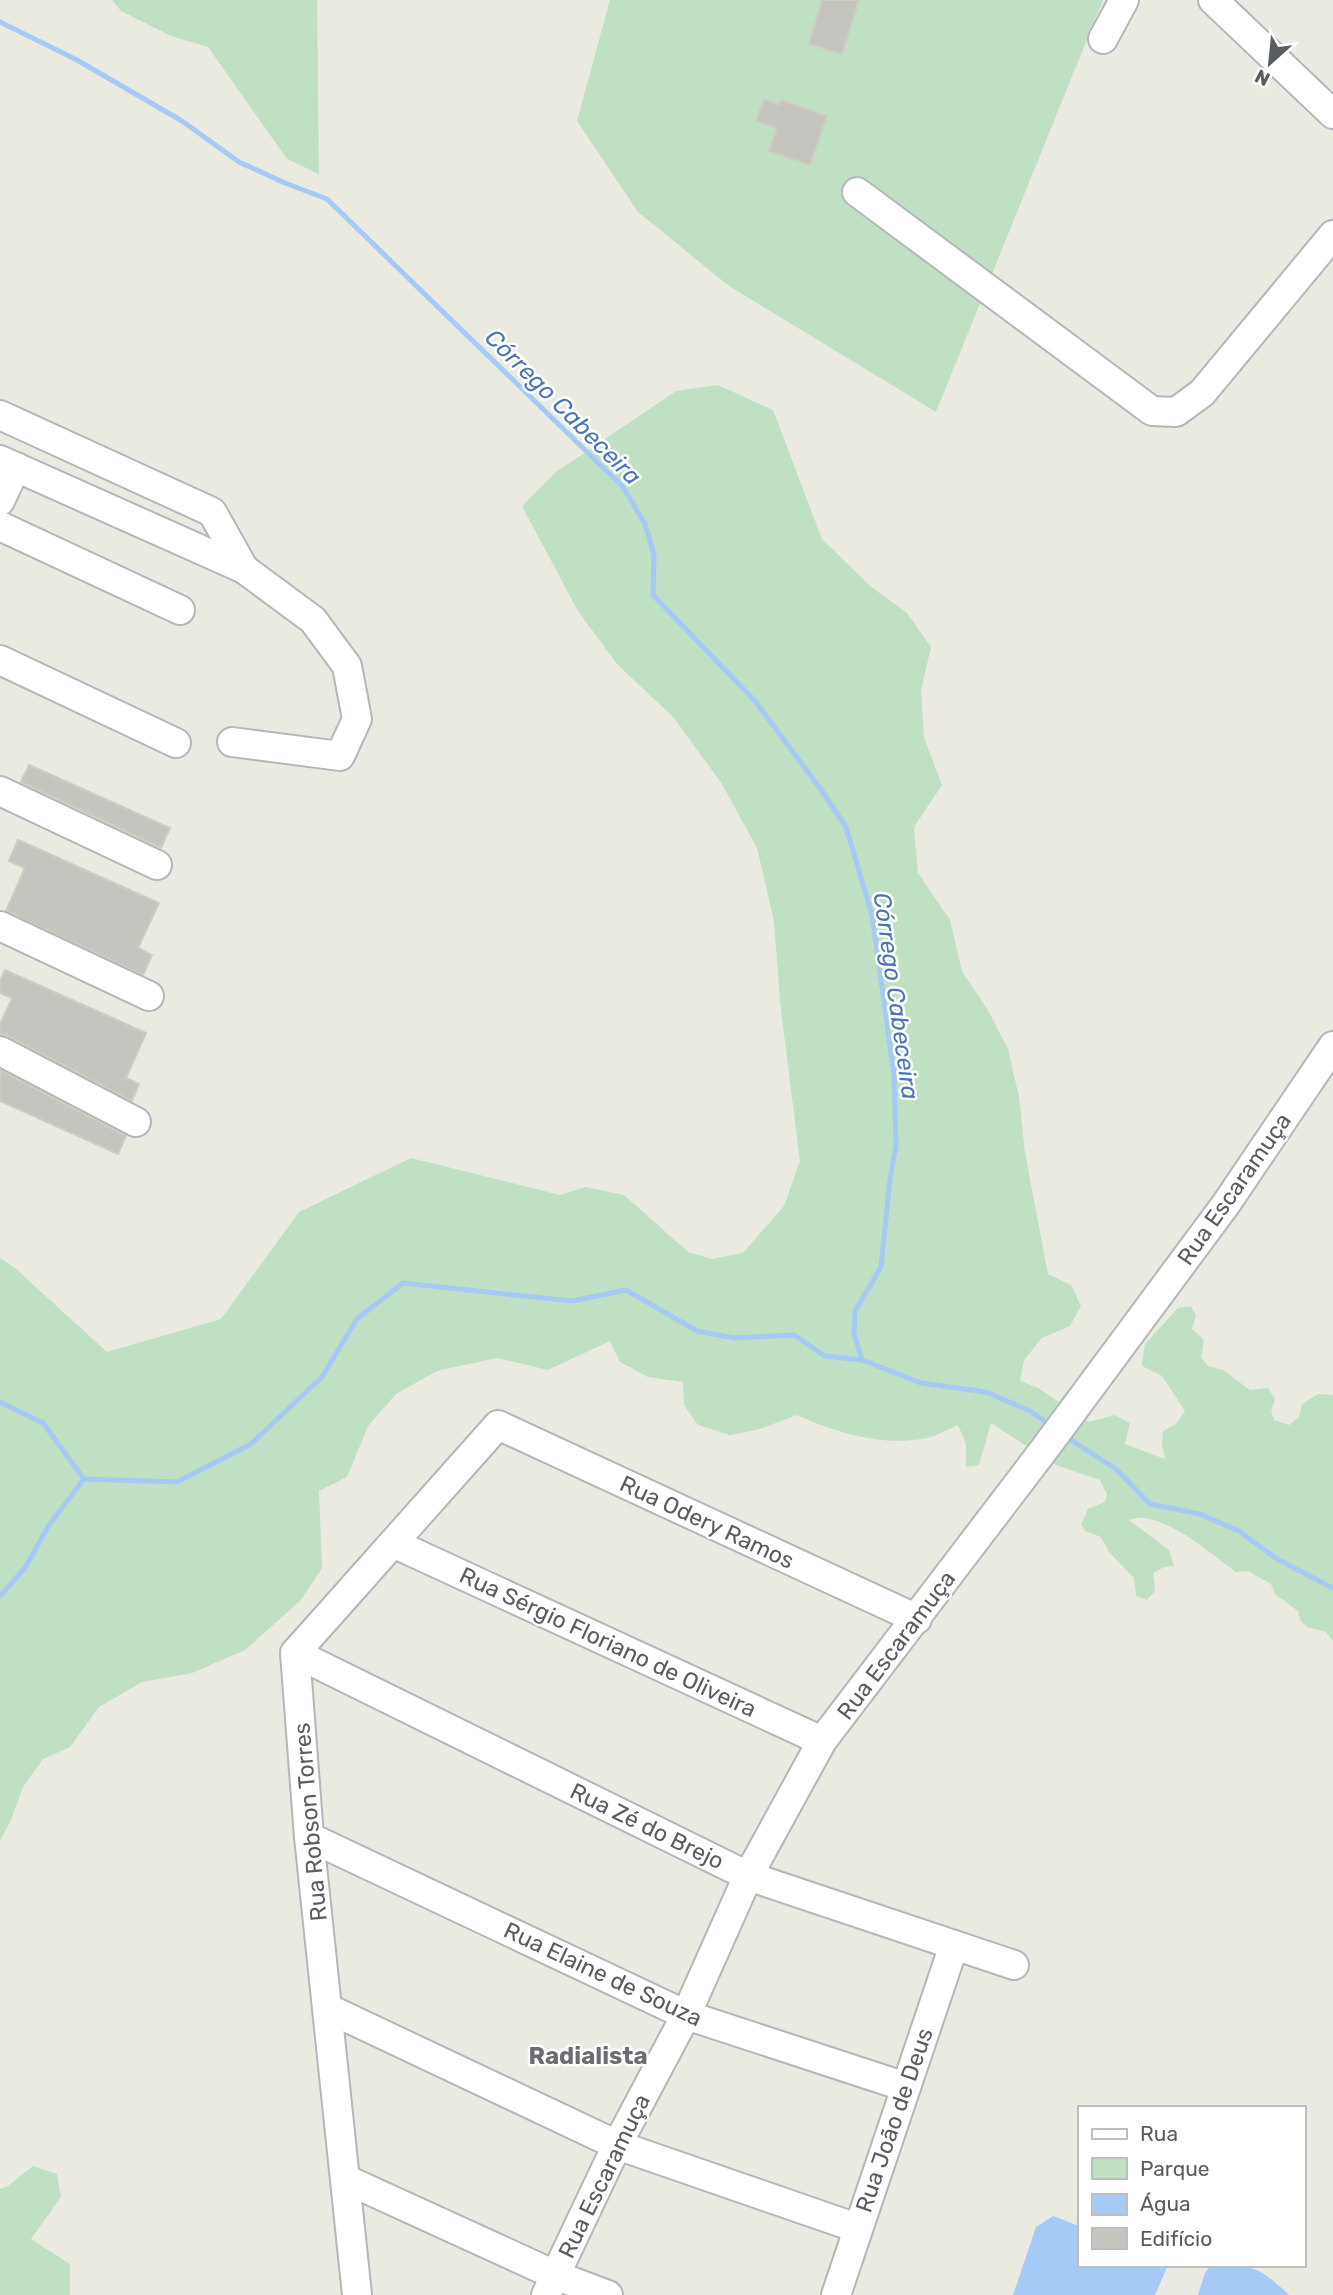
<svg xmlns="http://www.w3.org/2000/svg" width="1333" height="2295" font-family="Rubik,sans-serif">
<rect width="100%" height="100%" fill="#ebeae1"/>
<g fill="#bfe0c3">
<polygon points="112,0 317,0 319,174 287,159 208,47 171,36 121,11"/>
<polygon points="610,0 1103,0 936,412 729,286 638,212 577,121"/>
<path d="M718,385L773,410L822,539L870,586L907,613L931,647L921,690L924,737L942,785L914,827L918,873L950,920L962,971L989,1012L1008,1049L1019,1097L1025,1153L1048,1274L1071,1285L1081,1306L1070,1326L1042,1338L1024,1360L1020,1381L1038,1388L1089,1422L1115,1415L1130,1423L1125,1444L1165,1459L1162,1444L1163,1431L1176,1424L1185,1411L1162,1376L1142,1366L1145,1344L1178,1308L1191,1306L1196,1316L1192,1329L1204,1340L1201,1357L1208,1366L1223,1370L1250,1390L1268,1388L1275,1399L1271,1411L1274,1420L1289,1425L1299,1417L1302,1404L1318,1394L1333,1395V1641L1326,1632L1307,1627L1300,1620L1298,1611L1275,1594L1271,1584L1248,1571L1236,1572C1211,1554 1160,1508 1129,1520L1169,1550L1174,1566L1164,1567L1153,1573L1155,1591L1147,1600L1136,1596L1134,1578L1109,1552L1101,1537L1085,1531L1081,1524L1088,1509L1105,1502L1107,1494L1100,1480L1056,1465L991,1423L979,1465L966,1467V1444L958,1425C948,1429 937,1436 927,1438C884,1447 836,1433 797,1415L760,1429L730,1435L698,1425L684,1405L683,1382L648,1377L620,1362L610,1341L548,1370L497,1358L437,1371L396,1394L368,1426L347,1477L319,1491L322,1568L301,1600L245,1650L192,1673L142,1682L99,1707L70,1747L43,1759L23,1787L11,1820L0,1841V1258L15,1268L107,1352L221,1319L299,1212L411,1158L560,1195L585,1187L624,1195L688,1252L712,1259L743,1253L784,1206L800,1161L780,1001L774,921L757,848L722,784L674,718L617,664L578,611L522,506L556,472L676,391Z"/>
<polygon points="33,2166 57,2174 61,2197 31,2239 70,2264 70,2295 0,2295 0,2189 8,2186"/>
</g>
<g fill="#a6caf6">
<polygon points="1053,2216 1079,2226 1079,2265 1168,2265 1155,2295 1013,2295 1036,2227"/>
<path d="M1211,2265C1253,2265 1258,2266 1289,2295H1198L1205,2273Z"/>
</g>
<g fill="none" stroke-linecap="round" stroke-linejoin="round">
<g stroke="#a6caf6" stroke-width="5">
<polyline points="0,22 77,60 182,121 239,162 285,183 327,199 623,487 645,524 654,555 653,595 755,701 822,791 846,827 872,915 894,1075 896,1145 890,1179 881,1267 855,1311 854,1334 862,1360"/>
<polyline points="0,1402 43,1423 84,1479"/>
<polyline points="1063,1435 1116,1469 1150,1504 1200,1514 1239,1531 1277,1559 1333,1588"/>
<polyline points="84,1479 177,1482 251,1444 322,1377 357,1319 403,1283 572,1301 626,1290 697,1331 734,1338 794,1335 825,1356 862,1360 921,1383 986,1392 1030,1411 1050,1425"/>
<polyline points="0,1596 25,1568 49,1525 84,1479"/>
</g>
</g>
<g fill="#c6c4be" stroke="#cfccc0" stroke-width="2">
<polygon points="822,0 859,0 842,54 809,44"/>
<polygon points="764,99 779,105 781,100 827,116 810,165 769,151 777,128 756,121"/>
<polygon points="29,765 170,828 161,848 21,782"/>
<polygon points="18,840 159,903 138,948 152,955 143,975 6,911 25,868 9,861"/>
<polygon points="5,970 146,1033 126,1078 139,1084 132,1101 8,1036 0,1034 0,1024 12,998 0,993 0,981"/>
<polygon points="0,1070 126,1136 118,1154 0,1101"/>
</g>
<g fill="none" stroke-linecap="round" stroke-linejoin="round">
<g stroke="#b3b6ba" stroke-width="32">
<g id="minor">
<polyline points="1213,0 1333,114"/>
<polyline points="1103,39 1124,0"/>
<polyline points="857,192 1152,411 1176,412 1202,393 1333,235"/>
<polyline points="0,415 212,512 244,569"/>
<polyline points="0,460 244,569 313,620 347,666 357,719 340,756 232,742"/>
<polyline points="0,501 16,467"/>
<polyline points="0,526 180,610"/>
<polyline points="0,660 176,743"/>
<polyline points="0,791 157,865"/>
<polyline points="0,926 149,996"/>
<polyline points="0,1051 136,1122"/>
<polyline points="393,1543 822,1741"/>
<polyline points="295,1653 748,1876 1014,1965"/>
<polyline points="309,1837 686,2015 906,2087"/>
<polyline points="329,2009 617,2145 857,2228"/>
<polyline points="345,2179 555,2275 608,2295"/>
<polyline points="357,2295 309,1837 295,1653 498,1425 917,1619"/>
<polyline points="546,2295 617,2145 686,2015 748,1876 822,1741 1043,1451 1226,1204 1333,1046"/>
<polyline points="836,2295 954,1945"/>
</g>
</g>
<use href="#minor" stroke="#fff" stroke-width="28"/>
</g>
<g text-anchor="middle" stroke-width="5" stroke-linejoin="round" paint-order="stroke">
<g font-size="23" fill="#595c60" stroke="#fff">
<text transform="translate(1234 1189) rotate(-55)" y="8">Rua Escaramuça</text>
<text transform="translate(707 1522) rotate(25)" y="8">Rua Odery Ramos</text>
<text transform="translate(608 1642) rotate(25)" y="8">Rua Sérgio Floriano de Oliveira</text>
<text transform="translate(896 1645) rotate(-53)" y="8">Rua Escaramuça</text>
<text transform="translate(310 1822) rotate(-95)" y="8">Rua Robson Torres</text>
<text transform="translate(647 1826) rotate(26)" y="8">Rua Zé do Brejo</text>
<text transform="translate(603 1974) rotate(25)" y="8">Rua Elaine de Souza</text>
<text transform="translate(894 2120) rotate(-71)" y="8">Rua João de Deus</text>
<text transform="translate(604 2176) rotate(-64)" y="8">Rua Escaramuça</text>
</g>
<g font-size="24" font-style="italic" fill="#4c74b5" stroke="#fff">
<text transform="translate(563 407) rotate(45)" y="8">Córrego Cabeceira</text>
<text transform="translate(896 996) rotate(82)" y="8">Córrego Cabeceira</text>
</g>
<g font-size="24" font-weight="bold" fill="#6a6d72" stroke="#fff">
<text x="588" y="2064">Radialista</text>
</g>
</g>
<rect x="1078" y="2106" width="228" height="161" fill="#ffffff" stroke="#bdbebf" stroke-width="2"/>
<rect x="1092" y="2129" width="35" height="10" fill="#ffffff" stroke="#bdbebf" stroke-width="2"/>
<text x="1140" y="2141" font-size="21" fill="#595c60">Rua</text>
<rect x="1092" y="2158" width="35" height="21" fill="#bfe0c3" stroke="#bdbebf" stroke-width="2"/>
<text x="1140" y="2176" font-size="21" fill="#595c60">Parque</text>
<rect x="1092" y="2194" width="35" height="21" fill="#a6caf6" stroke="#bdbebf" stroke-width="2"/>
<text x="1140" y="2211" font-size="21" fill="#595c60">Água</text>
<rect x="1092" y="2228" width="35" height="21" fill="#c6c4be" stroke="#bdbebf" stroke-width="2"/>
<text x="1140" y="2246" font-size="21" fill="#595c60">Edifício</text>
<g transform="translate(1270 63) rotate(207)" stroke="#ffffff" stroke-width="5" paint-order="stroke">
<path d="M0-5L12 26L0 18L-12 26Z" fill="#595c60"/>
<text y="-10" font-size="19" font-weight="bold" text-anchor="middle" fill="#595c60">N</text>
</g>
</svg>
